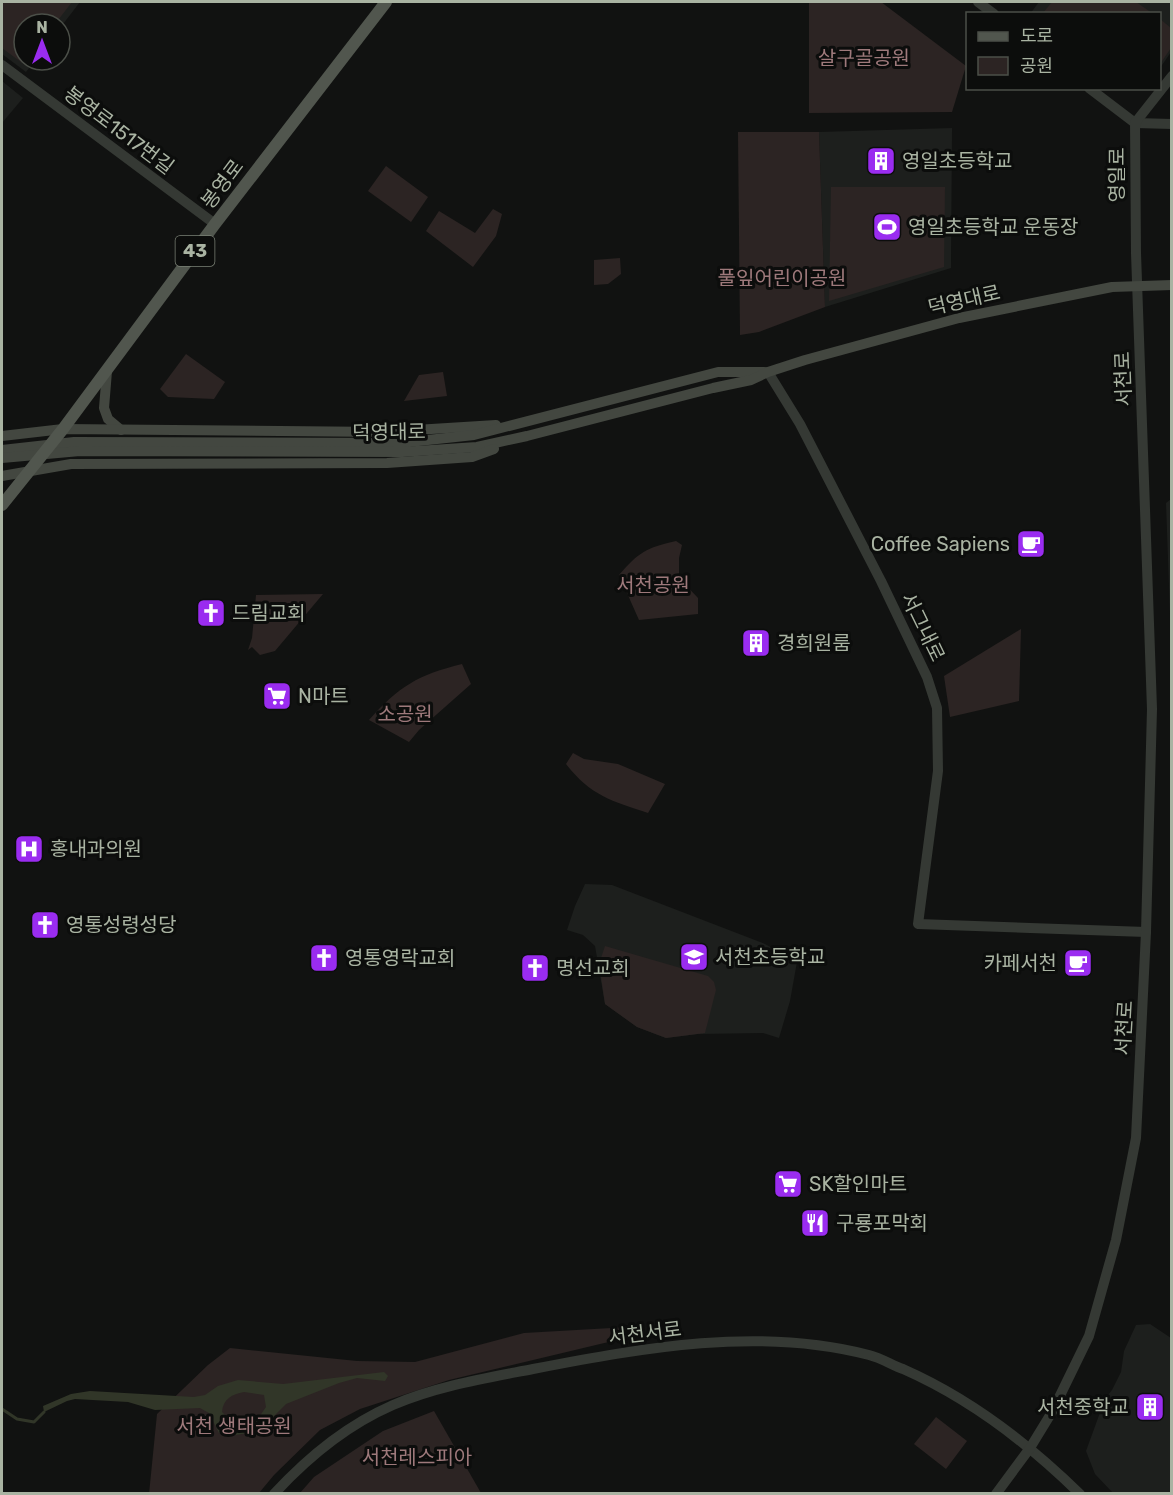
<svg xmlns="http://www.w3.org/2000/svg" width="1173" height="1495" font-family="Rubik,'Noto Sans KR',sans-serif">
<rect width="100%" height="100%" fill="#111211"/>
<g fill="#1d1f1d">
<polygon points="2,2 80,2 60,28 60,24 24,24 24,60 35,60 26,72 2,54"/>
<polygon points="1039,2 1171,2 1171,52 1160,68 1160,14 1030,14"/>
<polygon points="2,81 23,98 2,123"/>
<polygon points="952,128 951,268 825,307 819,132"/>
<polygon points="1171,499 1172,615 1170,615 1166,503"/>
<polygon points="585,884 612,885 765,944 797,962 790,1001 779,1038 763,1033 698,1034 666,1038 637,1027 605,1004 595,946 583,935 567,930 575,906"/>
<polygon points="1150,1324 1171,1338 1171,1493 1113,1493 1095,1474 1086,1451 1105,1399 1112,1390 1121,1372 1124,1351 1136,1325"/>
</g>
<g fill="#2c2423">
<polygon points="2,2 72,2 55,24 24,24 24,60 28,60 25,65 2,48"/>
<polygon points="809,2 881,2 966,66 952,112 809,113"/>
<polygon points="1052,2 1136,2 1152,13 1043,13"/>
<polygon points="1160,19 1171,28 1171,48 1160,64"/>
<polygon points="738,132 819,132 825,307 759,332 740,335"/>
<polygon points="386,166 428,197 411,222 368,191"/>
<polygon points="831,187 945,187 944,267 829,301"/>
<polygon points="493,209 502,214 496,236 473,267 426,231 439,211 475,233"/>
<polygon points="620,258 621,274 608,284 594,285 594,260"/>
<polygon points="186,354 225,382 214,399 168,397 160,389"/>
<polygon points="443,372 447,396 404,401 419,375"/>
<path d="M676,541L682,545L679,558V578L698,598V614L639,620L619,575C639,552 646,548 676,541Z"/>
<polygon points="323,594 275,651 260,655 252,647 248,650 252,638 256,595"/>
<polygon points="1021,629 1019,701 950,717 944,676"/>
<path d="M462,664L471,684L419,730L409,742L369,720C399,686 418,675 462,664Z"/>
<path d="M573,753L584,759L618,764L665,784L648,813C612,801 591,796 566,764Z"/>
<polygon points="605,946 708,976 714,982 716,990 705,1033 666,1038 637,1027 605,1004 599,964"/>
<polygon points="629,1327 621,1339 449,1380 360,1409 320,1430 274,1475 259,1493 149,1494 157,1414 208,1365 230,1348 357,1361 415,1362 524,1333"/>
<polygon points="434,1411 481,1493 300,1493 314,1477 383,1431"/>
<polygon points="936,1417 967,1441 946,1469 914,1444"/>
</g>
<path fill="#313628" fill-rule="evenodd" d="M384,1372L388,1376L385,1381L357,1378L339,1383L286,1404L259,1431L236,1435L219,1433L209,1413L200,1408L155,1410L128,1402L75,1399L67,1401L44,1412L43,1406L71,1394L90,1391L194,1397L205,1395L218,1386L238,1380L283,1384ZM244,1392L264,1395L266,1407L259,1417L230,1420L222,1412C223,1399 232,1394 244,1392Z"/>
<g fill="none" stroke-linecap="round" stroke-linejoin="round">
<polyline stroke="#313628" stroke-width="3" points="2,1409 17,1419 34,1422 44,1412"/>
<g stroke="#353934" stroke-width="10">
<polyline points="978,2 994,14"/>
<polyline points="2,65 215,224"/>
<polyline points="1089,88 1135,123 1172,124"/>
<polyline points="768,372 800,424 881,581 927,677 937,708 938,771 918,924 1146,932"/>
<path d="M274,1494C308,1457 347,1425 393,1405C437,1386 487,1378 533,1369C643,1348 759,1326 869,1355C881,1358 892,1365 903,1369C969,1398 1028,1443 1080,1494"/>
<polyline points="996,1494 1030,1448 1052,1412 1089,1336 1116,1240 1136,1138 1146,932 1152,709 1136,253 1135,123 1172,76"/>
</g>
<g stroke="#434740" stroke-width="10">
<polyline points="107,371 104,408 108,419 121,430"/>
<polyline points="2,436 63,429 383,432 496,425"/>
<polyline points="2,450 74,442 400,443 474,435 718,372 764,372"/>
<polyline points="2,458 80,451 402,452 477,447 527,436 713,388 751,380 768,372 805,360 959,318 1112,287 1172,285"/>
<polyline points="2,476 71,464 387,463 472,457 494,449"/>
</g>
<polyline stroke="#51564e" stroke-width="12" points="2,505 63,429 215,224 386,2"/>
</g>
<defs>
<g id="building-square" transform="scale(1.5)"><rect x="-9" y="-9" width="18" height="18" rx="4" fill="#9a2cf0" stroke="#0c0d0c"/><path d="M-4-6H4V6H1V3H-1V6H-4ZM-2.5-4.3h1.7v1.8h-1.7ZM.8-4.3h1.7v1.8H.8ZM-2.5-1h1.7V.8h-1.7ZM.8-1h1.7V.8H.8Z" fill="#fff"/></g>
<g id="stadium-square" transform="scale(1.5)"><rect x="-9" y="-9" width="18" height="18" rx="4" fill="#9a2cf0" stroke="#0c0d0c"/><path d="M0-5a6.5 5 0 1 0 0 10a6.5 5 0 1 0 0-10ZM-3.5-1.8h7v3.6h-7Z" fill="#fff"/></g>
<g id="cafe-square" transform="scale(1.5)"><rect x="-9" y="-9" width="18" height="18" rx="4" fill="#9a2cf0" stroke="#0c0d0c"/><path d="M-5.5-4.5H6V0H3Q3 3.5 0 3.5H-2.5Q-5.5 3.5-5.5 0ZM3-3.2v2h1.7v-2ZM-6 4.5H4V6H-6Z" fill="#fff"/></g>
<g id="church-square" transform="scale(1.5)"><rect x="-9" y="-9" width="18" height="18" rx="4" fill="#9a2cf0" stroke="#0c0d0c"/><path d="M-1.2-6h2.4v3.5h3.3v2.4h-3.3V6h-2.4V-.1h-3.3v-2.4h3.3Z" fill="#fff"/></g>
<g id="supermarket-square" transform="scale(1.5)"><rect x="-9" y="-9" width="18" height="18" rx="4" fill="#9a2cf0" stroke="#0c0d0c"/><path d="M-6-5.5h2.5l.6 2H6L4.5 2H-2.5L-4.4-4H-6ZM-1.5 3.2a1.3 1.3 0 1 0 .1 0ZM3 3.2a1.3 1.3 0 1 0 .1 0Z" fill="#fff"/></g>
<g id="hospital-square" transform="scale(1.5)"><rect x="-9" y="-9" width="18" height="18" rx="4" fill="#9a2cf0" stroke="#0c0d0c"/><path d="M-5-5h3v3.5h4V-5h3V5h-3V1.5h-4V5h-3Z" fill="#fff"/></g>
<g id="school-square" transform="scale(1.5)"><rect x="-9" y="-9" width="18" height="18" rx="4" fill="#9a2cf0" stroke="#0c0d0c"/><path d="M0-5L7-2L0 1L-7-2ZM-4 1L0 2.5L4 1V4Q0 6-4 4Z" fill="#fff"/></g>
<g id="restaurant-square" transform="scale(1.5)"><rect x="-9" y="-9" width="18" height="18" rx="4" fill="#9a2cf0" stroke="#0c0d0c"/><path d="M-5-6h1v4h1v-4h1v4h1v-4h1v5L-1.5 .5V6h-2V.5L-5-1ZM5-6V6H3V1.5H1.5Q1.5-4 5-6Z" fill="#fff"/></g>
</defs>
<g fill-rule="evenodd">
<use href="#building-square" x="881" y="161"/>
<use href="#stadium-square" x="887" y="227"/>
<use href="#cafe-square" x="1031" y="544"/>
<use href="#church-square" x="211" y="613"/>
<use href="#building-square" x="756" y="643"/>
<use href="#supermarket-square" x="277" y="696"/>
<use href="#hospital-square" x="29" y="849"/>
<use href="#church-square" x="45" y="925"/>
<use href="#school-square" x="694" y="957"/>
<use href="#church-square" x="324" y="958"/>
<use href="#cafe-square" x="1078" y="963"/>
<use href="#church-square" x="535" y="968"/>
<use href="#supermarket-square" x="788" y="1184"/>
<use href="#restaurant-square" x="815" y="1223"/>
<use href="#building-square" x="1150" y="1407"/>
</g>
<g text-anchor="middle" stroke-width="6" stroke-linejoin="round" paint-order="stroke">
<rect fill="#0c0d0c" stroke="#7a8175" stroke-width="1.5" x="175.5" y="236" width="39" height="30" rx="4.5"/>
<g font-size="18" font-weight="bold" fill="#a9b3a2">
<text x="195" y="257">43</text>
</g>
<g font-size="20" fill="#9e797b" stroke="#0c0d0c">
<text x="864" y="65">살구골공원</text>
<text x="782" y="285">풀잎어린이공원</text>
<text x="653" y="592">서천공원</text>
<text x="405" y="721">소공원</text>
<text x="234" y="1433">서천 생태공원</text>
<text x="417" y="1464">서천레스피아</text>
</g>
<g font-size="20" fill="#a9b3a2" stroke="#0c0d0c">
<text transform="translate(119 130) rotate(37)" y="7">봉영로1517번길</text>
<text transform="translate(1117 175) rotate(-90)" y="7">영일로</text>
<text transform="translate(222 184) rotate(-53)" y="7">봉영로</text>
<text transform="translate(964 300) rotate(-13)" y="7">덕영대로</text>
<text transform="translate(1123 379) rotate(-92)" y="7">서천로</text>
<text transform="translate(389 432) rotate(-1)" y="7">덕영대로</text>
<text transform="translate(923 627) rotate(64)" y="7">서그내로</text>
<text transform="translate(1124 1028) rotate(-87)" y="7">서천로</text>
<text transform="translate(645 1333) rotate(-7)" y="7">서천서로</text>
</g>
<g font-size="20" fill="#a9b3a2" stroke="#0c0d0c" text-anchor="start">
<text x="902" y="168">영일초등학교</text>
<text x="908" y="234">영일초등학교 운동장</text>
<text x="1010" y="551" text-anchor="end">Coffee Sapiens</text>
<text x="232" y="620">드림교회</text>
<text x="777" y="650">경희원룸</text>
<text x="298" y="703">N마트</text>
<text x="50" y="856">홍내과의원</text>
<text x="66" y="932">영통성령성당</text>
<text x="715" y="964">서천초등학교</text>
<text x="345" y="965">영통영락교회</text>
<text x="1057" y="970" text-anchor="end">카페서천</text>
<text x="556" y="975">명선교회</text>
<text x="809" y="1191">SK할인마트</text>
<text x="836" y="1230">구룡포막회</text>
<text x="1129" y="1414" text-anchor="end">서천중학교</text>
</g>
</g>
<rect width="1173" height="1495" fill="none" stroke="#a9b3a2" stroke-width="6"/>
<rect x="966" y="12" width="195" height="78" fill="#0c0d0c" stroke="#4b4f48" stroke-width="1.5"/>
<rect x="978" y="32" width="30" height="9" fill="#51564e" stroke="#4b4f48" stroke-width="1.5"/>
<text x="1020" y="42" font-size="18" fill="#a9b3a2">도로</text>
<rect x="978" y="57" width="30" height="18" fill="#2c2423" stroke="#4b4f48" stroke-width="1.5"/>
<text x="1020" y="72" font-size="18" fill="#a9b3a2">공원</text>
<g transform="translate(42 42)"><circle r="28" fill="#0c0d0c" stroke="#4b4f48" stroke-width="1.5"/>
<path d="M0-4.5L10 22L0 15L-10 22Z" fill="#9a2cf0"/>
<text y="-9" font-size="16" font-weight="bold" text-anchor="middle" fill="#a9b3a2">N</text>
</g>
</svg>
